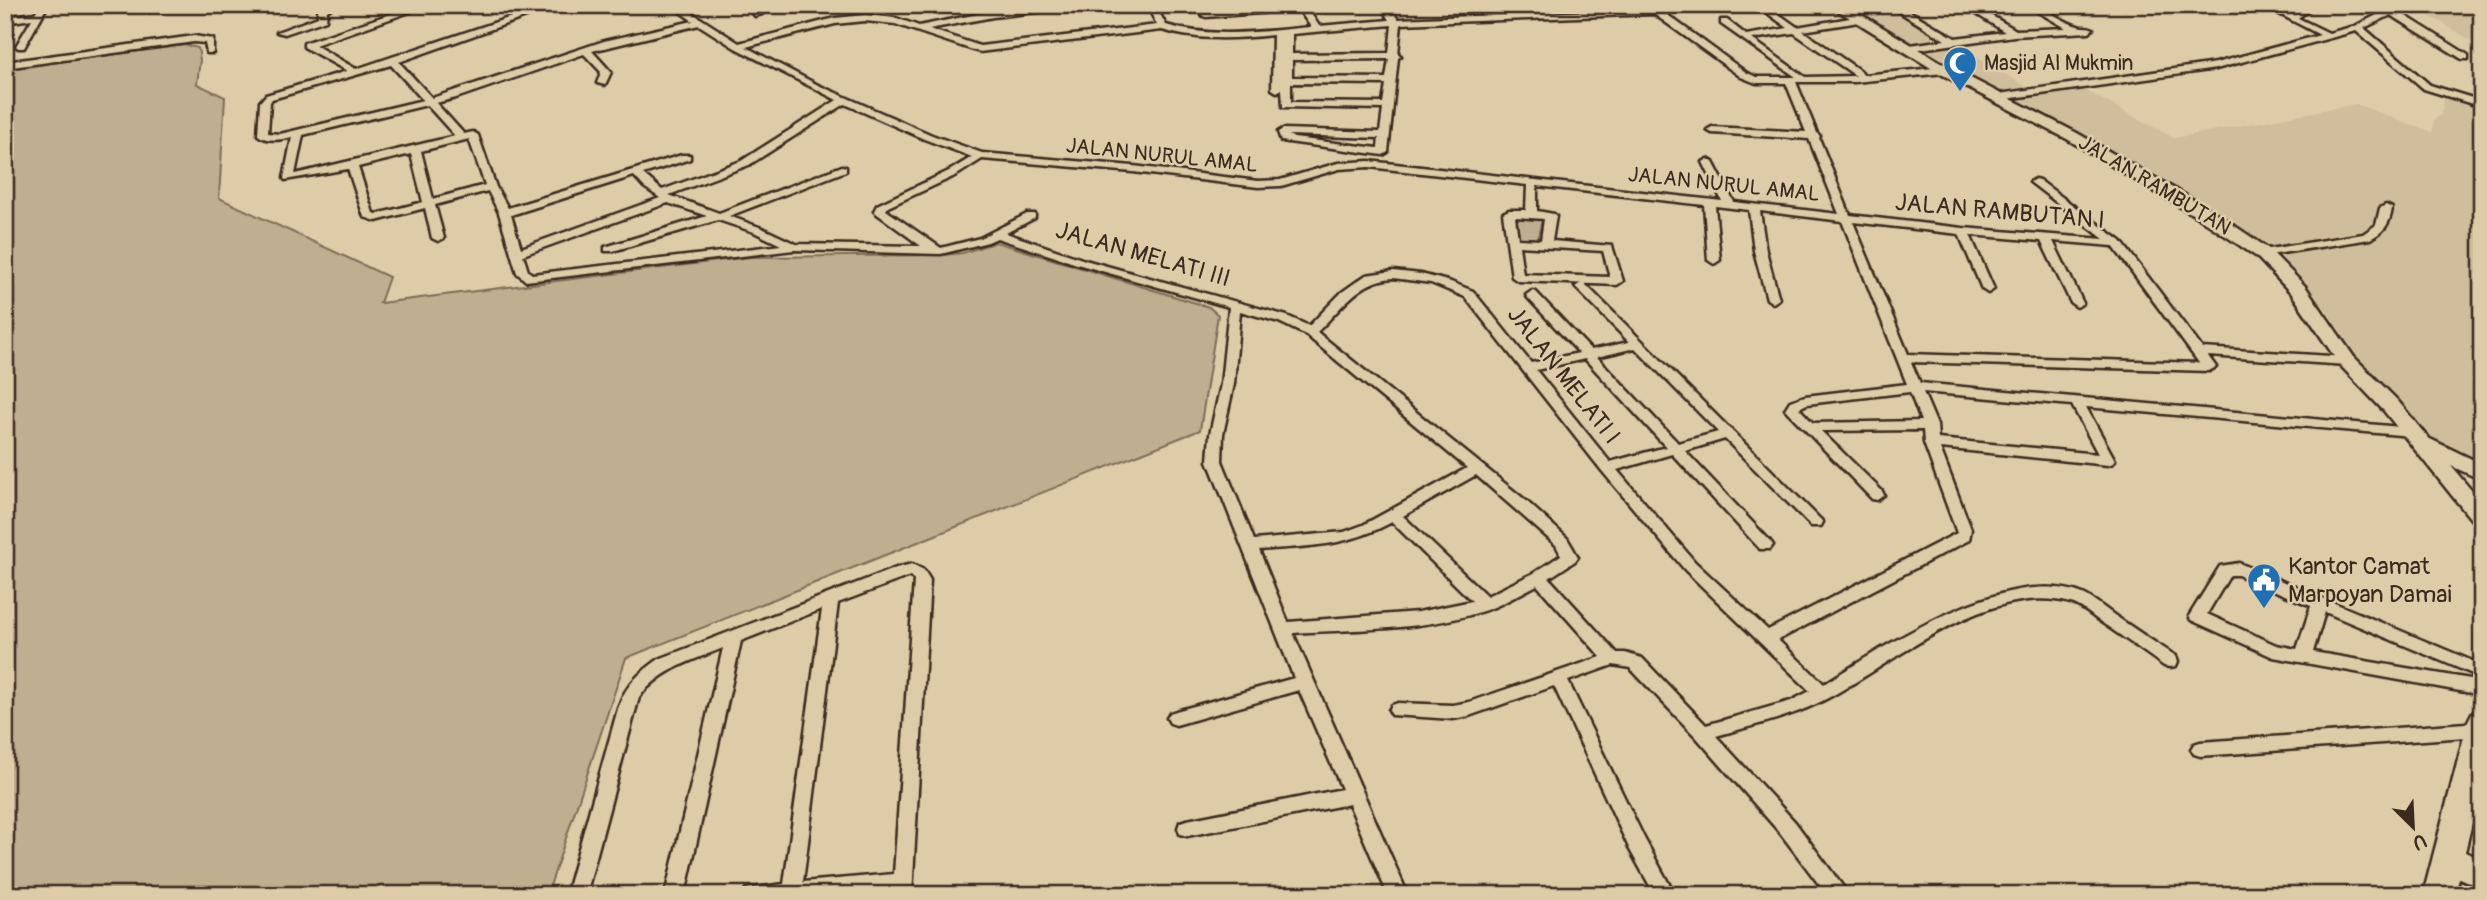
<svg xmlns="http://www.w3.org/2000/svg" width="2487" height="900" font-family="Pangolin,sans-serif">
<rect width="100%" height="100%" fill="#decca9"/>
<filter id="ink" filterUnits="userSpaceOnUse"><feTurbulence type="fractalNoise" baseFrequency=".0143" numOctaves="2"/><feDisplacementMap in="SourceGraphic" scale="14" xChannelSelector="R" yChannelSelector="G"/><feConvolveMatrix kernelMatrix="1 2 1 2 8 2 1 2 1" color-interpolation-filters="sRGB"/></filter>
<g filter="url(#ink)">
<g fill="#cfbd9c">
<polygon points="1840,5 1890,5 2038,94 2081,88 2174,138 2356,104 2432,132 2434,120 2441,114 2445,96 2464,99 2474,88 2482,90 2482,472 2424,444 2362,364 2325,309 2266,246 2119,159 2011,98 1950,70"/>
<polygon points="2415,5 2482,5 2482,48 2441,22 2410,7"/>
</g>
<g fill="#c0ae90" stroke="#7e6c57" stroke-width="2">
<polygon points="185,45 198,48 200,60 197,84 225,97 219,198 389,277 380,303 750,257 943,255 963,253 996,242 1209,307 1218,315 1200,430 626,658 547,895 5,895 5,69"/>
<polygon points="1516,217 1542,220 1537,241 1520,240"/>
</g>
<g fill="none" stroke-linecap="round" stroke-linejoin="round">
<g stroke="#3b2a1e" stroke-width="5">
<g id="minor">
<polygon points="40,5 48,5 24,48 18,48 16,46 32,19 5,23 5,17 35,13"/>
<polygon points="324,5 335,5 327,11 326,20 285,34 277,32 318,17 318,10"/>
<path d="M417,5H430L315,45L356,69L547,5H560L399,62L432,98L604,41L693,21L670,5H680L739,43L835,18L865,15L896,18L919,26L993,11L1045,5H1074L1070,8L993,17L929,29L980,46L1157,25L1147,5H1155L1166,25C1213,39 1264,31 1311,27L1299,10L1206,17L1203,16L1196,5H1205L1209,11L1291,5H1329L1308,9L1319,26L1389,20L1380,5H1389L1398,19L1647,9L1644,5H1654L1747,73L1757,77H1796L1721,24V20H1727L1746,35L1788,28L1756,5H1766L1797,27L1856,17L1859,18V22L1803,31L1862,72L1863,75L1944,67L1949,70L1944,73L1855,82H1796L1817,133L1820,136L1819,138L1850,215L1963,228L2104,239L2030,182L2035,179L2039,180L2121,241L2202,348L2347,357L2353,361L2347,365L2208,356L2216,367L2209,371L1911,362L1920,383L2411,428L2418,432L2411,436L2086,407L2115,460L2113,463L2108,465L1940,448L1971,529L1969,540L1778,640L1824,684C1887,645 2007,564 2083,594C2094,599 2104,608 2114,615C2135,629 2155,643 2176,656L2178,661L2176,666L2170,667L2164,666C2142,650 2120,635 2098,620C2090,614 2081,606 2071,603C1988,581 1896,662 1828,698C1793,717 1754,725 1716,736L1795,822L1849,895H1827L1781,834L1697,738L1630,668L1613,665L1568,681L1644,838L1675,895H1655L1630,850L1554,686L1469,716L1453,719L1392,715L1389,710L1392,705L1398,703L1453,705L1469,702L1601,657L1537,585C1521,593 1505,603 1489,609C1428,631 1357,629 1293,633L1408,895H1388L1349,804L1187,836L1180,834L1178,828L1180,822L1187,820L1342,789L1299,690L1176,725L1170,723L1167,718L1170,713L1176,711L1294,678L1208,461L1210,434L1221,384L1229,307L1077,264L997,238L988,242L941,254L794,250L526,281L517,273L499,213L488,191L435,205L444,238L438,241L432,238L425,208L376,221L364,217L348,169L285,180L284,178L292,137C281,140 267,142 258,135L260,102L266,95L347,71L304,47V43ZM1654,14L1741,77L1756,83H1786L1806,132L1712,127L1707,130L1712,133L1809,139L1839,214L1734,202L1713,162L1708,159L1703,162L1722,201L1369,161L1338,163L1280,180L1258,181L1133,166L982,153L932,135L818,85L746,47L835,24L865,21L895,24L979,52L1162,30C1198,41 1235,39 1273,35L1272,89L1277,92L1282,89L1283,107L1383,109L1380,132L1283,129L1278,132L1281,141L1383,155L1388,152L1398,58L1401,56L1398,54L1401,24ZM699,25L735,48L837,100L741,161L662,190L643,174L690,159V155H682L508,208L496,187L478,135L473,132L464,134L436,103L456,98L584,54L601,72L597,83L605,85L611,72L592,51ZM1392,25L1389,53L1292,54V34ZM1794,33L1856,76L1805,77L1752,39ZM1389,59L1386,78L1292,77V60ZM391,65L423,100L280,134L268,133L270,102L272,99ZM1291,83L1386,84L1383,103L1291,102ZM845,104L924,139L972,157L949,171L877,205L874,211L876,213L921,246L796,244L762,228L729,216L846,171V167L842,166L719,213L669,195L749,165ZM427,105L455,136L295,174L303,135ZM1289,135L1379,138L1378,148L1294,138ZM469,139L485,185L433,199L421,151ZM411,154L423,202L377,214L373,213L358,167ZM982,159L1133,172L1258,187L1281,186L1339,169L1369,167L1527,185L1526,210H1509L1503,213L1512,277L1518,281L1617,285L1623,281L1612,246L1552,241L1556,216L1554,214L1537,211V186L1704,205L1708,260L1714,264L1720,260L1715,206L1749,210L1754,251L1767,299L1773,303L1779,299L1766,251L1760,211L1842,221L1907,384L1805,396L1790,401L1785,409L1872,499L1877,500L1884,495L1882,491L1821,431L1923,430L1924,443L1957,533L1768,630L1695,562L1617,470L1672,454L1760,549H1770L1773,545L1770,541L1685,451L1725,439L1811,526H1821L1823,522L1585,284L1581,283L1575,287L1629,342L1591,350L1536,292L1532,291L1526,295L1528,298L1579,353L1531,363L1473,291L1451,282L1421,274L1393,271L1366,275L1342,292L1309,326L1287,316L1085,260L1006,233L1035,218V214H1027L980,238L941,248L886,210L888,207L957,175ZM634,176L644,187L660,198L521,248L511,215ZM668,203L707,216L605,247V251H613L718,220L754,232L781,245L532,274L528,271L523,255ZM1515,217L1544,219L1541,240L1518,239ZM1853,222L1959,234L1982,289L1988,293L1994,289L1970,235L2041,241L2071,303L2077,307L2083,303L2053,241L2113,246L2199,363L1908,354ZM1519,246L1603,251L1610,277L1523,274ZM1393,278L1431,283L1465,297L1602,471L1685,570L1810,691L1791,701L1706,725L1642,658L1625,653H1617L1549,578L1575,561L1578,557L1567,538L1524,499L1317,332C1341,309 1359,280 1393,278ZM1240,311L1279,322L1306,335L1467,468L1363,525L1344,532L1254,540L1222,461L1223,434L1234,384ZM1635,348L1718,432L1678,443L1597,357ZM1585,359L1666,447L1610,462L1536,370ZM1910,392L1921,421L1813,423L1799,408L1807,404ZM1923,392L2072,405L2098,454L1938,439L1937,425ZM1476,475L1556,545L1561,555L1534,573L1487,596L1403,516ZM1392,522L1472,601L1418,612L1288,622L1259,550C1308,546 1347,547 1392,522Z"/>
<polygon points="746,5 755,5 762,14 755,16"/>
<polygon points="814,5 822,5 823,8 816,10"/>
<path d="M1888,5H1899L1955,38L2005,32L1962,5H1973L2016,30L2066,28L2026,5C2046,5 2059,21 2078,26C2084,28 2088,26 2093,29L2089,32L2014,36L1906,51L1901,48L1903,46L1945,40Z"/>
<polygon points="2119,5 2129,5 2125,8"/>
<polygon points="2262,5 2273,5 2292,14 2306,5 2316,5 2298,18 2329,33 2355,26 2397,5 2408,5 2398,11 2468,55 2468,59 2462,59 2391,15 2364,28 2430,85 2482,101 2482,107 2424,89 2356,31 2216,69 1999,100 1994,97 1999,94 2216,63 2320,35"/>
<polygon points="194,36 213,39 213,53 207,53 205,43 194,42 5,68 5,62"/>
<path d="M2386,205L2392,208C2390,224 2384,232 2370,239L2263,256L2257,253L2263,250L2363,234L2376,225L2380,208Z"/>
<path d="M2239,563L2482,665V678L2325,612L2313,652L2482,681V695L2273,657L2191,620L2189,616L2220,566ZM2230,575H2238L2311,606L2297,649L2276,645L2207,614Z"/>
<path d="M912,564L924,570L930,580L912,895H892L893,892L855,895H743L746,889L784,884L822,609L741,641L685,895H665L723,648C691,661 662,669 639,697L586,895H566L619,705C627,683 641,672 659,659L896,568ZM910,576L914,580L894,874L803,882L838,603Z"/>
<polygon points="2480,722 2480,736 2200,756 2194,754 2191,749 2194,744 2200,742"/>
</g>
</g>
<g stroke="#3b2a1e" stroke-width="5">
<polygon id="secondary" points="1829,5 1845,5 1949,67 2077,133 2211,210 2269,249 2305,286 2354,357 2398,401 2428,438 2482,464 2482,480 2451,466 2482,503 2482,526 2474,523 2384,411 2340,365 2292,294 2257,257 2199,218 2067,139 1939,73"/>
</g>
<g stroke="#3b2a1e" stroke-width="5">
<polygon id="primary" points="2482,710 2482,781 2465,852 2482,859 2482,888 2459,878 2455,895 2423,895 2468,721 2472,713"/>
</g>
<use href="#minor" fill="#decca9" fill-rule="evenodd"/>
<use href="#secondary" fill="#decca9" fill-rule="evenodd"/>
<use href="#primary" fill="#decca9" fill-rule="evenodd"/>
</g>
</g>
<defs>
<g id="mosque-pin" transform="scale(1.75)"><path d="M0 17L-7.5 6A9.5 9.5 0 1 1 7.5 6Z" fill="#1f6fb2" stroke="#decca9"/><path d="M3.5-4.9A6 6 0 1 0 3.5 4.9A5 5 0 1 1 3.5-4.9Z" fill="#fff"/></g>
<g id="civic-pin" transform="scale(1.75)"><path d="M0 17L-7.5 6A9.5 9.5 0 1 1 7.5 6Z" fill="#1f6fb2" stroke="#decca9"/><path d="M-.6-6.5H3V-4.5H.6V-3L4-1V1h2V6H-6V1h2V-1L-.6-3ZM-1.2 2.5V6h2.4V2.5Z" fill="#fff"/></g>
</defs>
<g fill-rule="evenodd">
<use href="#mosque-pin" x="1960" y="63"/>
<use href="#civic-pin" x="2264" y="580"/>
</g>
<g text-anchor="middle" stroke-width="5" stroke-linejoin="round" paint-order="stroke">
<g font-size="21" fill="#3b2a1e" stroke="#decca9" text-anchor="start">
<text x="1984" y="70">Masjid Al Mukmin</text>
</g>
<g font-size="21" fill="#3b2a1e" stroke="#decca9">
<text transform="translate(1162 155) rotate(6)" y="7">JALAN NURUL AMAL</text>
<text transform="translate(1724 184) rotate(6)" y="7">JALAN NURUL AMAL</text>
<text transform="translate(2155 185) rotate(31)" y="7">JALAN RAMBUTAN</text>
</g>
<g font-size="24" fill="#3b2a1e" stroke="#decca9">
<text transform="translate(2000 211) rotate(5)" y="8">JALAN RAMBUTAN I</text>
<text transform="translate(1143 254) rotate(16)" y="8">JALAN MELATI III</text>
<text transform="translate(1564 375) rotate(52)" y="8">JALAN MELATI I</text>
</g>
<g font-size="24" fill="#3b2a1e" stroke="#decca9" text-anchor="start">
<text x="2288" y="574">Kantor Camat<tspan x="2288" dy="28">Marpoyan Damai</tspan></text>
</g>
</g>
<rect width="2487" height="900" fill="none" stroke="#decca9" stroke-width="28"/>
<rect x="14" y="14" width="2459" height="872" fill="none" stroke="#3b2a1e" stroke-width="2.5" filter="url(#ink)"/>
<g transform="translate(2413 827) rotate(156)" stroke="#decca9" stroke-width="5" paint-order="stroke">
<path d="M0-5L12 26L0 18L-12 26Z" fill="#3b2a1e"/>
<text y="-10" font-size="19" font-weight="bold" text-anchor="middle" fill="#3b2a1e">U</text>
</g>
</svg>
